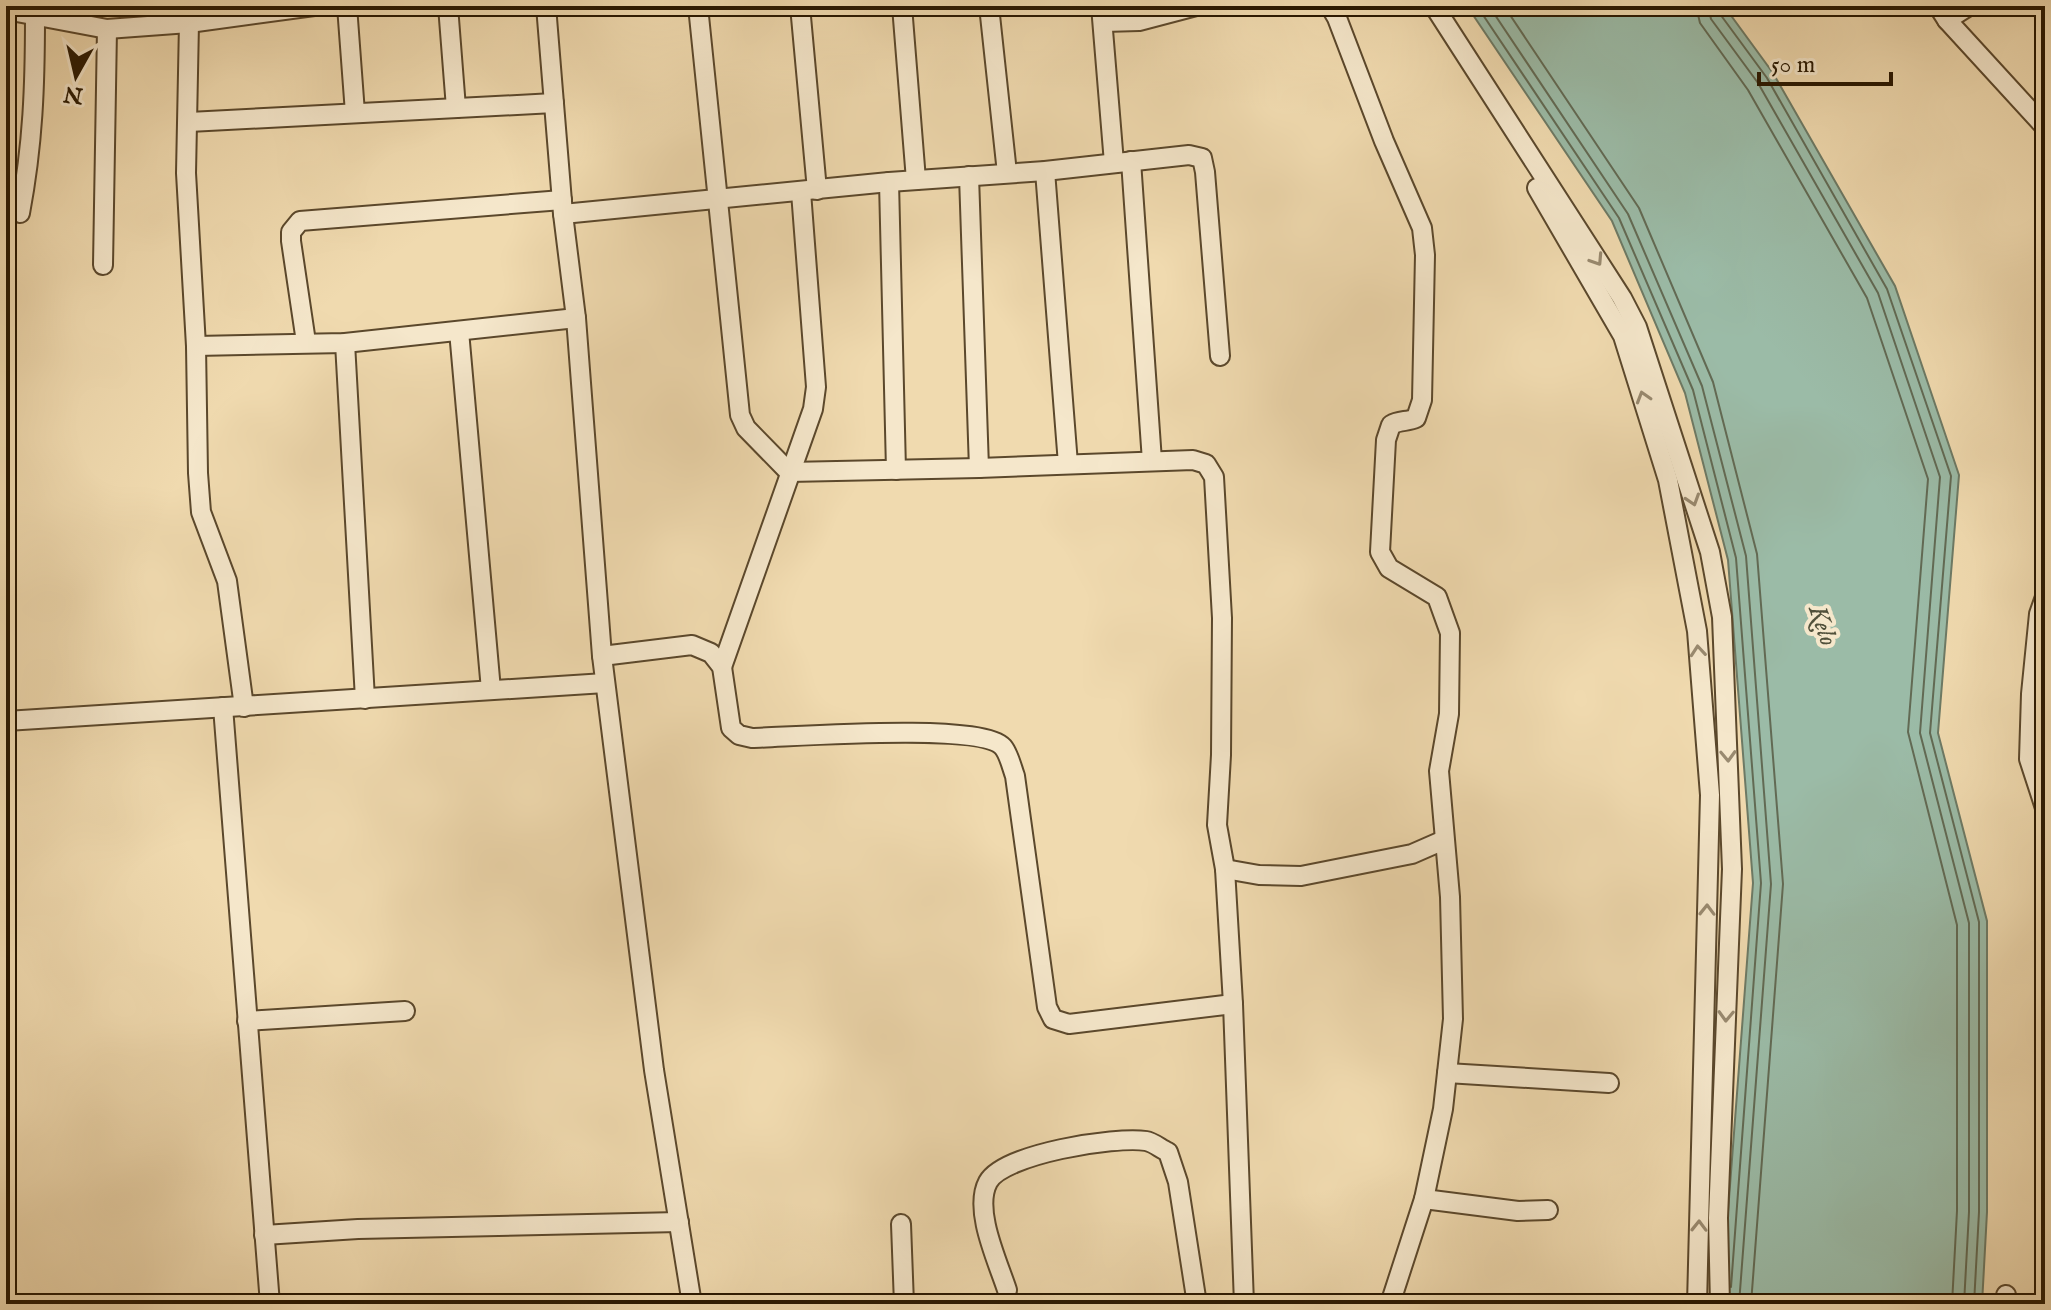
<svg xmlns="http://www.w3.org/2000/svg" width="2051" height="1310" font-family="'IM FELL English',serif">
<rect width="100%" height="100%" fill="#f0daaf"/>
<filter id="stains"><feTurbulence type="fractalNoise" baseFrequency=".0025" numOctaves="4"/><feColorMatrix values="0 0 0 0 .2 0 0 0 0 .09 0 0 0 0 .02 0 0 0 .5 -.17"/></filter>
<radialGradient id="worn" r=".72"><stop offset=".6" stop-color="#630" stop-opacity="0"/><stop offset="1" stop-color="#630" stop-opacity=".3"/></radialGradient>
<polygon fill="#9bbba7" stroke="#6d7a65" stroke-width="2" points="1467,6 1724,6 1773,73 1895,286 1959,475 1938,733 1987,921 1987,1212 1982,1304 1721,1304 1753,883 1728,560 1685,393 1612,221"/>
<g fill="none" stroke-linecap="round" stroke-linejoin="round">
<g stroke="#626a54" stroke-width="2">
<polyline points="1477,6 1619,218 1693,390 1736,558 1761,883 1731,1287"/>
<polyline points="1489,6 1628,214 1702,386 1746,556 1771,884 1739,1304"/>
<polyline points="1504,6 1639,208 1713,382 1757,554 1783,884 1751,1304"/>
<polyline points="1696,6 1700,23 1748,90 1867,298 1928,479 1908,732 1957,925 1957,1211 1952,1304"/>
<polyline points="1708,6 1711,19 1758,83 1878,293 1940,477 1920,733 1969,923 1969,1212 1964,1304"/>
<polyline points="1718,6 1720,14 1767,78 1887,289 1951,476 1930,733 1979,922 1979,1212 1974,1304"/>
</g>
<g stroke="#5b482c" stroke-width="22">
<g id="minor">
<polyline points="347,6 355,113"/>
<polyline points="448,6 456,108"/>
<polyline points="546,6 563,214 576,318 602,656 654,1070 692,1304"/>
<polyline points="800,6 817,190"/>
<polyline points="902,6 916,180"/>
<polyline points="989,6 1007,173"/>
<polyline points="1101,6 1114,163"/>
<path d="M1330,6L1337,18L1384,141L1422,228L1425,255L1422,400L1416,418C1408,422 1399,420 1391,425L1386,440L1380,552L1389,568L1437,597L1450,633L1449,714L1439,771L1450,897L1453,1019L1443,1109L1424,1199L1390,1304"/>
<polyline points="1434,6 1622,298 1637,327 1710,552 1722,617 1732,869 1718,1218 1720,1304"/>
<polyline points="1938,6 1947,20 2045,127"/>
<polyline points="6,10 107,29 189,23 314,6"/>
<polyline points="699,16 740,415 746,428 789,472 979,468 1193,460 1206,464 1214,477 1222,618 1221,755 1217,825 1225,869 1233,1004 1244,1304"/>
<polyline points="1947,20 1969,6"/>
<polyline points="1104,22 1139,21 1196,6"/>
<polyline points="189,23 186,173 196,346 198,473 201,512 227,581 244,707"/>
<polyline points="189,122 554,103"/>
<polyline points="1131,161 1152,461"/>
<polyline points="1045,171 1068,464"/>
<polyline points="969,176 979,468"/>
<polyline points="889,182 896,470"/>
<polyline points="1537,188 1623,336 1668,480 1697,631 1710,795 1697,1304"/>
<path d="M20,213C33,144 35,86 35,16"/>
<polyline points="563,214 889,182 1045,171 1189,155 1202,158 1205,172 1220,356"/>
<polyline points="103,265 107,29"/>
<polyline points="459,331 491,690"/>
<polyline points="306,342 291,241 291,232 300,221 562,200"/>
<polyline points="345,343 365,699"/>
<polyline points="196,346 345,343 576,318"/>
<polyline points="2045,597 2039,614 2031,694 2029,759 2045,808"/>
<path d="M602,656L692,645L711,653L722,667L731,728L739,735L752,738C793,737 981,722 1003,747C1009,754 1012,768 1015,776L1047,1007L1053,1019L1069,1024L1233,1004"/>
<polyline points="722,667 813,409 816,387 801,192"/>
<polyline points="223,707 270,1304"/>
<polyline points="6,721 605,683"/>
<polyline points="1225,869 1259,875 1301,876 1412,854 1444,840"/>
<polyline points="247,1021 405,1011"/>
<polyline points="1447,1073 1609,1083"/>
<polyline points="1424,1199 1518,1211 1548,1210"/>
<polyline points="901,1224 904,1304"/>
<polyline points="264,1235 358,1229 679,1222"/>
<path d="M1007,1290C998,1262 973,1210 988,1182C1003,1154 1115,1136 1146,1141C1153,1142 1161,1149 1168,1152L1178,1182L1197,1304"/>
<polyline points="2006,1295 2007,1304"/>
</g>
</g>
<use href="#minor" stroke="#f5e7cb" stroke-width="18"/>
</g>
<defs><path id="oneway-chevron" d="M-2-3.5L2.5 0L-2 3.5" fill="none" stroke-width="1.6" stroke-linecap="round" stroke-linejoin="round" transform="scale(2)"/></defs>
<g stroke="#998a70">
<use href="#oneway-chevron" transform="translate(1597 260) rotate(57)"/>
<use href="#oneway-chevron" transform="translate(1643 397) rotate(-107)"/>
<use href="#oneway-chevron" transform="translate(1693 500) rotate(72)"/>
<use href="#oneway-chevron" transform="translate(1698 651) rotate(-95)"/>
<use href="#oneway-chevron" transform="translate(1728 756) rotate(88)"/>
<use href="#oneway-chevron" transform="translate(1707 910) rotate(-89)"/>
<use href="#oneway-chevron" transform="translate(1726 1016) rotate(92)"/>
<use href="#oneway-chevron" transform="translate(1699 1226) rotate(-89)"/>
</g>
<g text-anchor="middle" stroke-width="8" stroke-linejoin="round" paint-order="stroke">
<g font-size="26" font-style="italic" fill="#51513b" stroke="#f5e7cb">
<text transform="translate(1824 625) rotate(72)" y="9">Kelo</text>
</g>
</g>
<rect width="2051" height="1310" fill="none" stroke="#f0daaf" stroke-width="32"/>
<rect x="8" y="8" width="2035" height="1294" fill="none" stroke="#291801" stroke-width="4"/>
<rect x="16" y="16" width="2019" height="1278" fill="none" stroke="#291801" stroke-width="2"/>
<g transform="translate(76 76) rotate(188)" stroke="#f5e7cb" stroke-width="6" paint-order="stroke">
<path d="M0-6L14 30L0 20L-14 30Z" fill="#291801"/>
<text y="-12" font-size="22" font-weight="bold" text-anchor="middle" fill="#291801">N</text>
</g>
<path d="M1759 72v12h132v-12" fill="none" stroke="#291801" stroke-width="4"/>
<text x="1771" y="72" font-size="24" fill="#291801" stroke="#f5e7cb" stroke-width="6" paint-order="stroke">50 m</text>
<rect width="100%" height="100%" filter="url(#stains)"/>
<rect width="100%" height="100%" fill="url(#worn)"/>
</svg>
